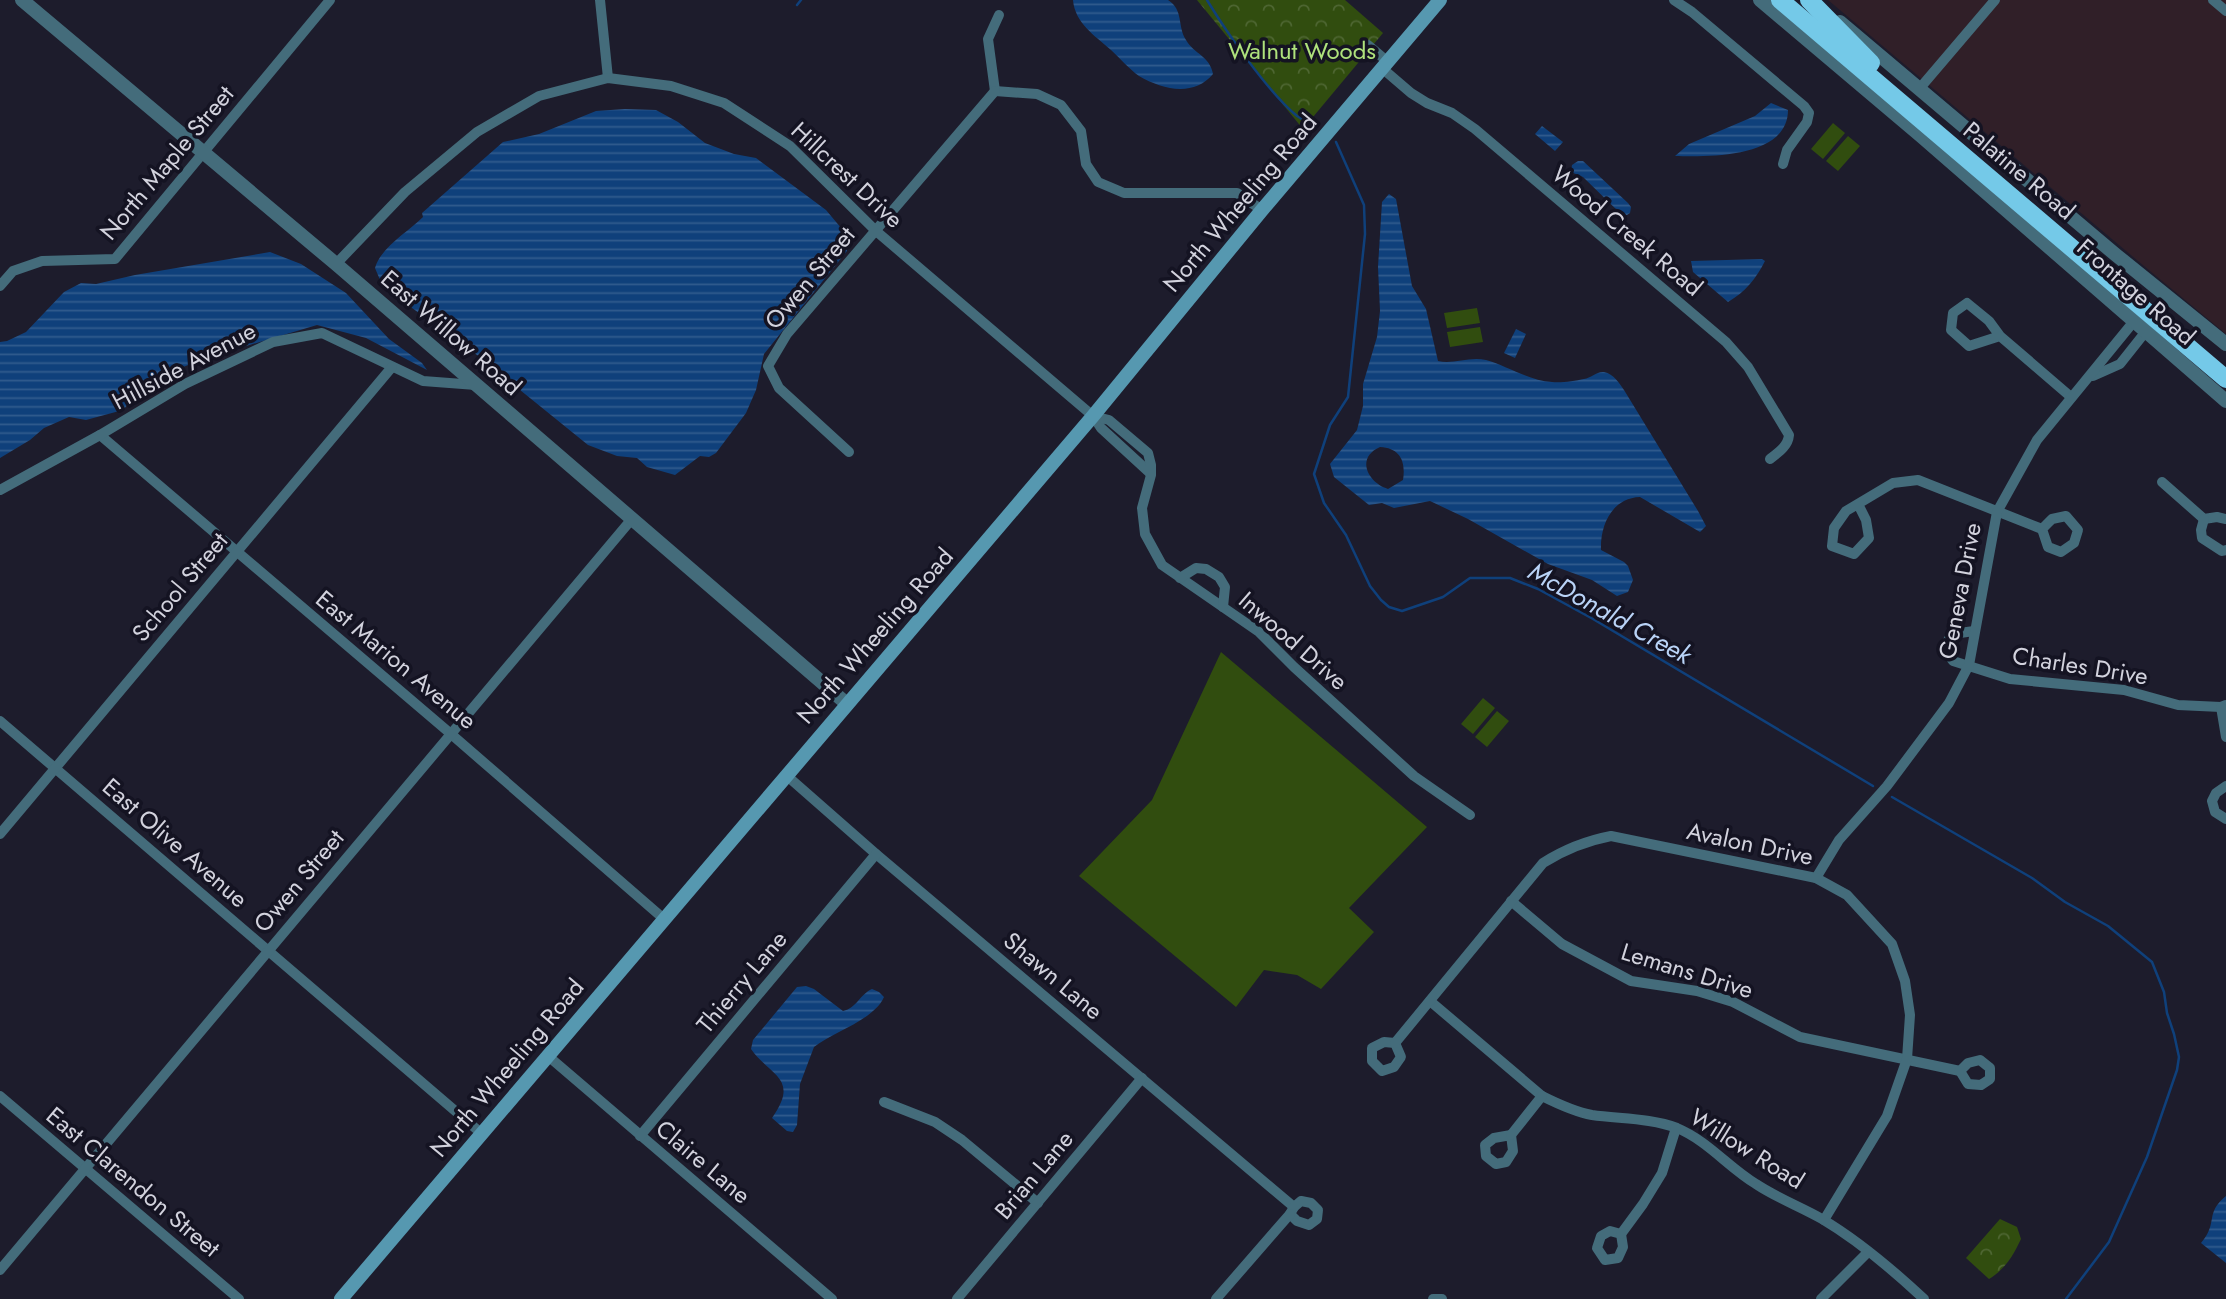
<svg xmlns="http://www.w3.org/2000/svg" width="2226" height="1299" font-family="Jost,sans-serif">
<defs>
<pattern id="forest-crowns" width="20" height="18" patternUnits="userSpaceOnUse" patternTransform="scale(1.75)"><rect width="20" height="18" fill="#314d0f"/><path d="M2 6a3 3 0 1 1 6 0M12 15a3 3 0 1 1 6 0" fill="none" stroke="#4e6632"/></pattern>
<pattern id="water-rules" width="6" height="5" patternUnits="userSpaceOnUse" patternTransform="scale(1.75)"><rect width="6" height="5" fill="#0f407b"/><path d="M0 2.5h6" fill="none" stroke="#315b8d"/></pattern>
</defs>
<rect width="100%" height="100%" fill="#1d1c2c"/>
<polygon fill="#301f28" points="1828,0 2226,0 2226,334 2138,261"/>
<g fill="#314d0f">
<polygon points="1833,123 1845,133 1823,159 1811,149"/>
<polygon points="1848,136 1860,146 1838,171 1826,161"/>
<polygon points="1477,308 1480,323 1447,328 1444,313"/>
<polygon points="1480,327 1483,342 1450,347 1447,332"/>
<polygon points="1221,652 1427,827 1349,908 1374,932 1321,989 1297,975 1264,970 1236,1007 1079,876 1152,800"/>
<polygon points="1483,698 1495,708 1473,734 1461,724"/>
<polygon points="1497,711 1509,721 1487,747 1475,737"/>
</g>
<g fill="url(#forest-crowns)">
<polygon points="1197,0 1345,0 1383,33 1303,129"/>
<path d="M2000,1219L2017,1227L2021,1239C2013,1256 2005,1269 1989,1279L1966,1258Z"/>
</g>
<g fill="url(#water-rules)" fill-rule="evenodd">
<path d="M1073,0H1168C1184,10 1177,26 1186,40C1194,54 1210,56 1213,74C1194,97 1163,90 1139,76C1129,69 1120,58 1111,50C1094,35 1075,23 1073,0Z"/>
<path d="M1771,103L1788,110C1788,158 1709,157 1675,156L1689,144L1755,116Z"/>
<path d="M625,109L656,110L678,122L705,143L734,154L756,158L826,210L847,235V251L764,354L756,390L746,413L716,453L709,457L700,456L675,475L647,467L637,458L617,456L588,445L477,355L383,287L375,268C381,247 408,232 423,217L422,213L503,142L539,134L596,111Z"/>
<polygon points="1542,126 1563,142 1555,151 1535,134"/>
<polygon points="1578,161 1583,161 1628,203 1631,207 1630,213 1627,215 1622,215 1583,177 1571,172 1572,165"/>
<path d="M1389,194L1396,199L1412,286L1426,309L1438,361C1453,365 1469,356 1486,360C1508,366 1529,381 1552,382C1561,383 1575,381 1584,379C1591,378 1597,371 1604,372C1614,374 1619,383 1624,390L1698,511L1706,526L1700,532L1640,497C1612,498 1600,525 1601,550L1624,562L1628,566L1633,580L1628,592L1617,596L1592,580L1548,564L1468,519L1430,501L1394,508L1382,503L1369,505L1334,477L1330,464L1357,430L1363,406V384L1377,337L1380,311L1378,267L1382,202ZM1380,447C1400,448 1406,461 1403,480L1388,489C1368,483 1355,458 1380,447Z"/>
<polygon points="270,252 301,264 346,293 389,339 422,363 427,370 366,338 317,325 209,357 165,374 145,385 123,410 86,420 69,417 44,428 30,440 0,458 0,342 7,341 26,332 64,292 81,283 96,284 135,275"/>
<path d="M1762,259L1765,261C1756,279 1745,292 1728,302L1693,272L1691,261Z"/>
<polygon points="1516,329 1526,334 1515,358 1504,353"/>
<path d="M806,986L814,989L843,1011C857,1008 860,994 872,989L879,992L884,997C874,1020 833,1032 814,1047L800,1084L797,1125L793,1132L787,1131L772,1118C800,1078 771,1077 751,1049L753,1040L797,987Z"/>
<path d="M2226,1196V1263L2201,1243C2219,1222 2204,1214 2226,1196Z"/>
</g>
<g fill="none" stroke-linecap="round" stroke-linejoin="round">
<g stroke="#0f407b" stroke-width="2.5">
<path d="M1207,0C1227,33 1268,92 1297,116C1303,120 1310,123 1316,127"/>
<polyline points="797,5 801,0"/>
<polyline points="1336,142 1364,205 1365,234 1348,397 1330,425 1314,474 1324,503 1346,535 1370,586 1381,600 1389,607 1402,611 1443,597 1470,578 1510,578 1538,589 1593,619 1873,786"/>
<polyline points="1892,797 2032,878 2065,902 2108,926 2152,962 2164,992 2167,1013 2174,1034 2179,1057 2177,1070 2147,1157 2109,1242 2066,1299"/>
</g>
<g stroke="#446c7b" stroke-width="10">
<polyline points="600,0 608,78"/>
<polyline points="1674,0 1692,12 1804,106 1809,113 1807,122 1787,150 1783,164"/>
<polyline points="2213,0 2226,11"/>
<polyline points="1368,45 1388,62"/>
<path d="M1383,69L1411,93L1427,103L1452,113L1475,129L1726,342L1748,367L1789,435C1788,446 1779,452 1770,459"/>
<polyline points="1920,88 1995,0"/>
<polyline points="995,91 1037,94 1061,105 1081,131 1086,164 1098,182 1124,193 1237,193 1262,210"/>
<polyline points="995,91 988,39 999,15"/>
<polyline points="336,264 405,192 477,132 539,96 608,78 671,86 724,103 790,146 876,231 1093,416 1101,428 1150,473"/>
<polyline points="0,286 13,271 42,261 115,259 330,0"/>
<polyline points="2000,336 1969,346 1951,330 1953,313 1967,303 1989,321 2000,336 2071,397"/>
<polyline points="2093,376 2120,364 2147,330"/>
<polyline points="1093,416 1109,420 1148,453 1151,465 1151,475 1142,508 1145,534 1162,565 1259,632 1294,667 1414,776 1470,815"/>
<polyline points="100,435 451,734 664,919"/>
<polyline points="849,452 779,388 768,366 787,334 995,91"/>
<polyline points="2162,482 2204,519 2217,517 2226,519"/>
<polyline points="0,490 100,435 185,384 273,342 322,333 423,381 476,385"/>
<polyline points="1858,504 1866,520 1869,538 1854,554 1832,546 1834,528 1846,511 1893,483 1918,480 2042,529"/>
<polygon points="2066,516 2078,530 2074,543 2061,552 2048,547 2042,529 2052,519"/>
<polyline points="2204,519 2201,530 2202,538 2222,551 2226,550"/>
<polyline points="1180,578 1196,568 1206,569 1219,577 1225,587 1223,607"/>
<path d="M1974,631L1953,634C1943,644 1945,651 1953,661L2010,679L2124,690L2178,705L2221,707L2226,705"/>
<polyline points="2221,707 2226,737"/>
<polyline points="0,721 481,1133"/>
<polyline points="786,775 876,854 1294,1207"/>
<polyline points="2226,786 2216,793 2212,801 2215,812 2226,819"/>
<polyline points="0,834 392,367"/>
<polyline points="1816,878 1839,840 1887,786 1949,703 1969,665 1997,512 2037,440 2135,320"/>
<polyline points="1511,901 1562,944 1631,981 1697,991 1733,1002 1800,1037 1960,1071"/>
<path d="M1430,1001L1542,1096C1558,1104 1575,1112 1592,1115C1620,1119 1651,1118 1677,1128C1708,1141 1728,1167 1756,1184C1777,1198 1801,1207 1822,1219C1859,1241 1893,1270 1924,1299"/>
<polygon points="1384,1042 1395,1043 1401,1057 1394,1067 1382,1071 1372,1061 1372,1048"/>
<path d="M1395,1043L1543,863C1565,849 1585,841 1611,836L1816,878L1847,895L1892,944L1905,981L1910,1015L1907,1059L1887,1116L1824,1220"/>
<polyline points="548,1056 832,1299"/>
<polygon points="1980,1060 1990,1068 1990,1079 1981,1085 1968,1084 1960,1071 1968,1063"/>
<polyline points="0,1096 239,1299"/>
<polyline points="884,1102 935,1122 962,1140 1038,1203"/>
<polygon points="1511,1135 1513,1151 1506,1162 1496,1164 1486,1156 1485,1145 1494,1138"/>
<polyline points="1511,1135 1542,1096"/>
<polyline points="640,1136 876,854"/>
<polygon points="1301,1201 1311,1203 1318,1210 1317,1219 1309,1225 1297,1221 1290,1214 1294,1207"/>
<polygon points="1610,1231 1621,1234 1623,1247 1618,1258 1605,1260 1597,1248 1601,1236"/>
<polyline points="1621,1234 1643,1204 1662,1173 1676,1128"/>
<polyline points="0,1270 631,520"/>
<polyline points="957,1299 1142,1078"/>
<polyline points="1216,1299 1290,1214"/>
<polyline points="1433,1299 1442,1299"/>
<polyline points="1821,1299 1868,1252"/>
</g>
<g stroke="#446c7b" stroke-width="14">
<polyline points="22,0 336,264 847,704"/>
<polyline points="1760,0 1921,136 2226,401"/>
<polyline points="1840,22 2116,255 2226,344"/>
</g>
<polyline stroke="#5698b0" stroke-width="14" points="341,1299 1093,416 1262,210 1440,0"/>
<g stroke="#74c9e8" stroke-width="18">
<polyline points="1780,0 2226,379"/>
<polyline points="1809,0 1871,63"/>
</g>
</g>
<g text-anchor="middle" stroke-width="7" stroke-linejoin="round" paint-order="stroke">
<g font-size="24" fill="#afe27c" stroke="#141322">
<text x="1302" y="59">Walnut Woods</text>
</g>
<g font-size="24" fill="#d2d2dd" stroke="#141322">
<text transform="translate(167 163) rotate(-50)" y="8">North Maple Street</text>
<text transform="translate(2019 171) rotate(40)" y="8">Palatine Road</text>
<text transform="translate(847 175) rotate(43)" y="8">Hillcrest Drive</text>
<text transform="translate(1240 203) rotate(-50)" y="8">North Wheeling Road</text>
<text transform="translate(1627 231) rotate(40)" y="8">Wood Creek Road</text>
<text transform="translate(810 278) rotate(-50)" y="8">Owen Street</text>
<text transform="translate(2136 292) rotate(41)" y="8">Frontage Road</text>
<text transform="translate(451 333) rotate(41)" y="8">East Willow Road</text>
<text transform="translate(184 366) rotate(-28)" y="8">Hillside Avenue</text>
<text transform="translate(180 587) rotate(-50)" y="8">School Street</text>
<text transform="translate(1960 591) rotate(-79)" y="8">Geneva Drive</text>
<text transform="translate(875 636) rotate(-49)" y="8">North Wheeling Road</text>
<text transform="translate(1293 641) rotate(41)" y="8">Inwood Drive</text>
<text transform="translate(396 660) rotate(40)" y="8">East Marion Avenue</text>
<text transform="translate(2080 666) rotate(9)" y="8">Charles Drive</text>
<text transform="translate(175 843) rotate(41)" y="8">East Olive Avenue</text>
<text transform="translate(1750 844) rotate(12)" y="8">Avalon Drive</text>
<text transform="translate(299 881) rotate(-50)" y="8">Owen Street</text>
<text transform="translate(1687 971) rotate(17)" y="8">Lemans Drive</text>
<text transform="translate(1053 976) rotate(40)" y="8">Shawn Lane</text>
<text transform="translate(742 982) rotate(-50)" y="8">Thierry Lane</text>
<text transform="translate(507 1068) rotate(-50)" y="8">North Wheeling Road</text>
<text transform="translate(1747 1149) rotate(32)" y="8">Willow Road</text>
<text transform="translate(703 1162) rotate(40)" y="8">Claire Lane</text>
<text transform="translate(1034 1175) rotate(-50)" y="8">Brian Lane</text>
<text transform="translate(133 1182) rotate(40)" y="8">East Clarendon Street</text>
</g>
<g font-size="26" font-style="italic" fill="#b9d3f7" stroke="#141322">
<text transform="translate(1610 613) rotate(29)" y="9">McDonald Creek</text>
</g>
</g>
</svg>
